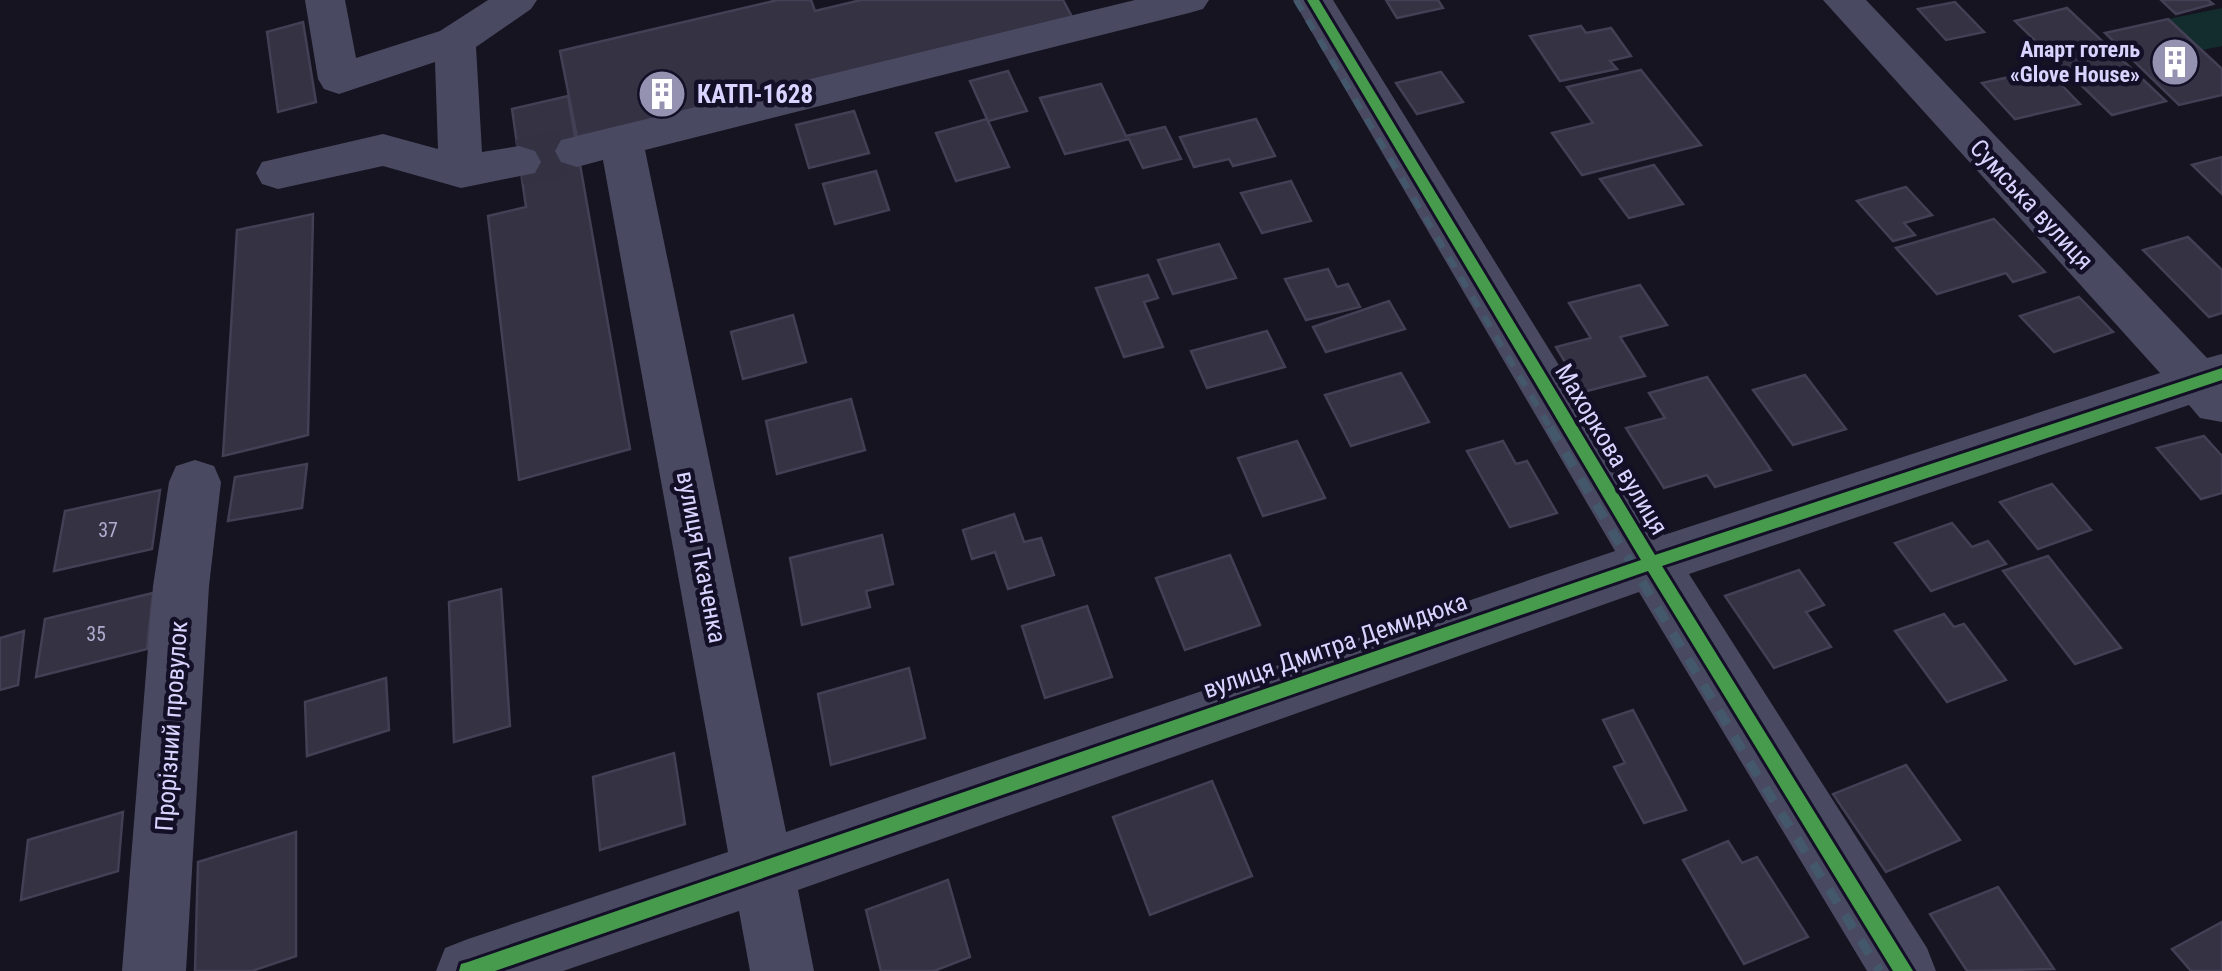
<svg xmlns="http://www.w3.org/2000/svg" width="2222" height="971" font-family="'Roboto Condensed',sans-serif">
<rect width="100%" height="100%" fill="#161421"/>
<polygon fill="#132c2d" points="2222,8 2222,46 2202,50 2168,19"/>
<g fill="#343243" stroke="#433f54" stroke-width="2.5">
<polygon points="778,0 811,0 815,11 861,0 1063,0 1072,17 577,137 560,51"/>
<polygon points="1386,0 1438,0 1443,8 1397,18"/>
<polygon points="2161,0 2208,0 2213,4 2176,14"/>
<polygon points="1955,2 1984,32 1946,40 1918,9"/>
<polygon points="2067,8 2166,101 2112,115 2015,21"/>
<polygon points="2168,19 2222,69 2222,95 2179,105 2105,33"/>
<polygon points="303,22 316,102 278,112 267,32"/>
<polygon points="1581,26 1586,33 1611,28 1631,56 1610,61 1617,69 1560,81 1530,36"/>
<polygon points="2046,69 2080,104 2015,119 1982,83"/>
<polygon points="1641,70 1701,145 1582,175 1552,133 1593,123 1567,87"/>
<polygon points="1008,71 1027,111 988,121 1009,167 956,181 936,133 987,119 970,81"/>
<polygon points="1441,72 1463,102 1417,114 1396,83"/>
<polygon points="1101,84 1126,136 1165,127 1181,159 1143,168 1129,139 1065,154 1040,98"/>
<polygon points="568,96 630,449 519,480 488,216 526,207 512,109"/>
<polygon points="854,111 869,153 809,168 796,125"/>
<polygon points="1256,119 1275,156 1233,166 1229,159 1194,167 1180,137"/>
<polygon points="2222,157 2222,194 2192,165"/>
<polygon points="1654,165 1683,204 1629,218 1600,179"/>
<polygon points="876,171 889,210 835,224 823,184"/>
<polygon points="1291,181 1311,221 1262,233 1241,193"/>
<polygon points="1906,187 1932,215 1904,223 1915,235 1893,241 1857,201"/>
<polygon points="313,214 308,435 223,456 237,230"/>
<polygon points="1994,219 2045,272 2013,282 2006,273 1937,294 1896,248"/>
<polygon points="2188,237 2222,270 2222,313 2209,317 2143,250"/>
<polygon points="1219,244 1236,278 1173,294 1158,260"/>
<polygon points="1328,269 1337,287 1348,284 1360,307 1306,320 1285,279"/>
<polygon points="1148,275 1158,298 1144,302 1163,347 1124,357 1096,288"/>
<polygon points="1640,285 1667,325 1620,337 1645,376 1583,392 1556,347 1591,338 1569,303"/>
<polygon points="2079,297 2113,332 2054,352 2020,316"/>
<polygon points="1389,301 1405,329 1326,352 1313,327"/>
<polygon points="793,315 806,362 743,379 731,332"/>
<polygon points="1267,331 1285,367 1207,388 1191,351"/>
<polygon points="1401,373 1429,422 1351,446 1325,395"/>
<polygon points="1805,375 1846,429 1793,445 1753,390"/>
<polygon points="1707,377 1771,470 1715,487 1707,475 1664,488 1626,428 1665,418 1649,393"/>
<polygon points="851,399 865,450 777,474 766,421"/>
<polygon points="2204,436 2222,456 2222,493 2201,499 2157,448"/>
<polygon points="1297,441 1325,498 1263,516 1238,458"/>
<polygon points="1503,441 1516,464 1527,461 1557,513 1510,527 1467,451"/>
<polygon points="307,464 302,508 228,521 235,477"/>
<polygon points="2052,484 2091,530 2038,549 2000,502"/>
<polygon points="160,490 152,549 54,571 65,511"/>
<polygon points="1014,514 1024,542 1041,538 1054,575 1008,589 995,552 972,559 963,530"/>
<polygon points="1952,523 1972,547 1988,541 2006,564 1931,591 1895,543"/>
<polygon points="882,535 893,584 866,591 870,607 802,625 790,558"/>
<polygon points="1230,555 1260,625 1185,650 1156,578"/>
<polygon points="2048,556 2121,648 2075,664 2003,571"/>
<polygon points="1799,570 1824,605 1806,612 1831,647 1774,668 1725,596"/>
<polygon points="501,589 510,726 454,742 449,602"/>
<polygon points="153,593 147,649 36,677 45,619"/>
<polygon points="1087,606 1112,677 1045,698 1022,626"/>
<polygon points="1944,614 1954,627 1964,624 2006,680 1947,702 1895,631"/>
<polygon points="24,631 18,685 0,690 0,638"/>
<polygon points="909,668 925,738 831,765 818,694"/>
<polygon points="386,678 389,730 307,756 305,702"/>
<polygon points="1633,710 1686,810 1644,823 1614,767 1625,763 1603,720"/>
<polygon points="674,753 685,824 600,850 593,777"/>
<polygon points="1906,765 1960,840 1886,872 1833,794"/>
<polygon points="1212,781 1252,876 1150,915 1113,817"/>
<polygon points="123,812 118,871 21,900 28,840"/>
<polygon points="296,832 296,956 252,971 195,971 198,862"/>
<polygon points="1728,841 1742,863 1757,857 1808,937 1744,964 1683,860"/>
<polygon points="948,880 970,957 934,971 881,971 866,910"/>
<polygon points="1998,887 2054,969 1967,971 1930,914"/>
<polygon points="2222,922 2222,971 2191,971 2172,949"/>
</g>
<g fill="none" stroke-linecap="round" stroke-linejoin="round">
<polyline stroke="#333142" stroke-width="45" stroke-dasharray="45 22" stroke-linecap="butt" points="519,162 577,151"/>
<g fill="#4a4962" fill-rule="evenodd">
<polygon points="305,0 345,0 356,58 440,31 488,0 537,0 531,9 476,47 482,152 519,146 535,151 541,162 535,173 461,188 383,166 278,189 262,184 256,173 262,162 383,134 438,149 435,62 339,94 324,89 318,79"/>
<polygon points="1135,0 1209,0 1203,9 1189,13 645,150 786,832 1615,551 1293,0 1333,0 1664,535 2160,373 1823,0 1866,0 2207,358 2222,354 2222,422 2200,418 2189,405 1689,574 1927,948 1936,971 1867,971 1639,592 798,890 814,971 750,971 739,911 563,971 436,971 445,948 468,939 728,852 603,160 577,167 561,162 555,151 561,140"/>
<polygon points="195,460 214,466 221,482 209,586 186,971 122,971 153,586 169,482 176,466"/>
</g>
<polyline stroke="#43596b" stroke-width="6" stroke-dasharray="12 11" stroke-linecap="butt" points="1296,0 1551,429"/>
<polyline stroke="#43596b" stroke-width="9" stroke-dasharray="16 14" stroke-linecap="butt" points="1550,427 1755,771 1880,971"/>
<g stroke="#130f26" stroke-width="6">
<polygon id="cycleway" points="1307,0 1319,0 1655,555 2222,368 2222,380 1662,566 1913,971 1893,971 1648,571 495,971 459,971 461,964 468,962 1641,560"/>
</g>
<use href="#cycleway" fill="#469c4c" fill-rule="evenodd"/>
</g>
<defs>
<g id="building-disc" transform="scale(2.5)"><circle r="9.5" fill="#9591b1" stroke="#130f26"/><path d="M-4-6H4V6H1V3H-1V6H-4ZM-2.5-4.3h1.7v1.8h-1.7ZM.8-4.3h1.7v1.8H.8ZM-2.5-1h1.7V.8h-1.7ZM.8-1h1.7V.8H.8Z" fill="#fff"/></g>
</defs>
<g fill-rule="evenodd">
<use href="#building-disc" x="2175" y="62"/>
<use href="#building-disc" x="662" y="94"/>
</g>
<g text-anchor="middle" stroke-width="9" stroke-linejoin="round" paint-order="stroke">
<g font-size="20" fill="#b0acd0">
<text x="108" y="537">37</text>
<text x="96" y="641">35</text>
</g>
<g font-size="22" font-weight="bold" fill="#d9d4ff" stroke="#130f26" text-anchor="end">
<text x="2140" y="57">Апарт готель<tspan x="2140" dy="25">«Glove House»</tspan></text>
</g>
<g font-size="25" font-weight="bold" fill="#d9d4ff" stroke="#130f26" text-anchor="start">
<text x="697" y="103">КАТП-1628</text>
</g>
<g font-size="25" fill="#d9d4ff" stroke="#130f26">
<text transform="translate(2032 204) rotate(47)" y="9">Сумська вулиця</text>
<text transform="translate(1612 449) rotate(59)" y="9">Махоркова вулиця</text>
<text transform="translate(702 557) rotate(79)" y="9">вулиця Ткаченка</text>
<text transform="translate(1335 645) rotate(-19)" y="9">вулиця Дмитра Демидюка</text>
<text transform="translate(171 726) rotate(-86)" y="9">Прорізний провулок</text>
</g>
</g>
</svg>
